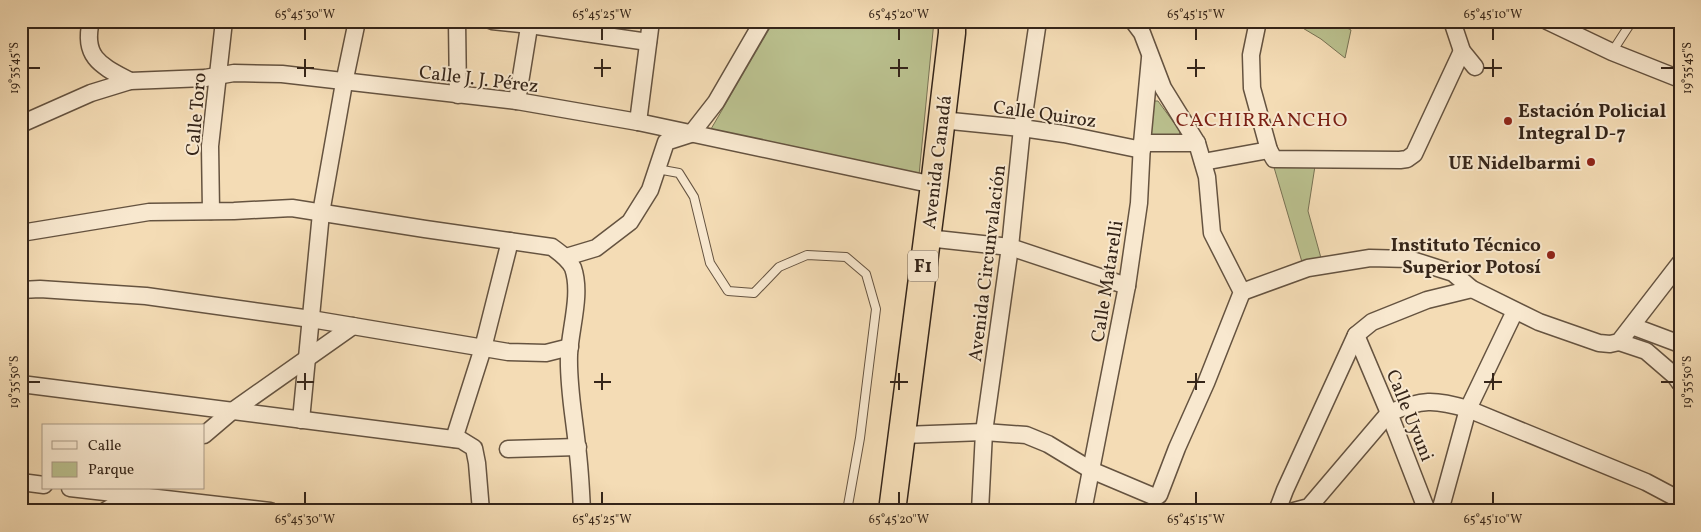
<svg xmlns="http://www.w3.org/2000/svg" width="1701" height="532" font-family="Vollkorn,serif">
<rect width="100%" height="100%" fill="#f4dcb5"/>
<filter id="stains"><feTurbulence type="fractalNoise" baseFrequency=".004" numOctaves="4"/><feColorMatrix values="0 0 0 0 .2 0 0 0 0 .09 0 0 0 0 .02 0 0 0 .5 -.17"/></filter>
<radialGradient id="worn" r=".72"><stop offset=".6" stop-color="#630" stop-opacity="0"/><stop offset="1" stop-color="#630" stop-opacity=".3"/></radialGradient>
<g fill="#bac08e" stroke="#787254">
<polygon points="774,21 934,21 919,175 711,129"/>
<polygon points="1291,21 1334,21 1351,30 1345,58 1321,39"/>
<polygon points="1153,101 1158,101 1180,131 1179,137 1151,138"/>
<polygon points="1273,164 1315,166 1308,211 1321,258 1302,262"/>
</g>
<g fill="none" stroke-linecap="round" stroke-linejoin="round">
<g stroke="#655340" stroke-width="10">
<g id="service">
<polyline points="1612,52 1632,21"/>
<polyline points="657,169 679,173 694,197 710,263 728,291 754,293 779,267 807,255 846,257 866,274 876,309 860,438 847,511"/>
</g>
</g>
<g stroke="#655340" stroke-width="19">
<g id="minor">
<path d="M91,21C82,58 102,66 130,81"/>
<polyline points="457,21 458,95"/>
<polyline points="492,21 530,25 648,42"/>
<polyline points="1258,21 1251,55 1252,88 1269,150 1274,159 1400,160 1407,159 1414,154 1462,51"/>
<polyline points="1452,21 1462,51 1475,67"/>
<polyline points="1547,21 1612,52 1680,79"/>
<polyline points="517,101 530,21"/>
<polyline points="941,120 1022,128 1064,134 1142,150"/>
<polyline points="638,122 651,21"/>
<polyline points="21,124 91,93 130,81 205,78 234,73 282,74 517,101 638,122 934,185"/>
<polyline points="1142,143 1197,143"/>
<polyline points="1203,162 1269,150"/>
<polyline points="211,211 210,146 224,21"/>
<path d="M21,233L149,212L234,211L292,208L425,229L552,247C560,253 569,259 573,268C582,294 570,329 569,355C568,386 574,416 577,446C580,468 581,489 582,511"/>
<polyline points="927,238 1010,247 1127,286"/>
<polyline points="566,257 596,248 630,222 650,190 666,142 691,134 716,102 763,21"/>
<polyline points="21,290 40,289 146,296 311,319 508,352 546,353 570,347"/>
<polyline points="1242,292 1308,268 1370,258 1409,259 1453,273 1472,289 1539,322 1599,343 1610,344 1619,342 1680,263"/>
<polyline points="1632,326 1680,344"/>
<polyline points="1356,335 1389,413 1427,511"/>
<polyline points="1619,342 1646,351 1675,376 1680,383"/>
<polyline points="21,384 461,440 474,448 477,463 481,511"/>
<polyline points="301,420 321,213 344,83 357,21"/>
<polyline points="204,435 231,412 353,326"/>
<polyline points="903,435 984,432 1026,435 1048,444 1091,470 1155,497 1159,495 1177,448 1206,383 1242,292 1212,233 1207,177 1197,143 1163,88 1142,33 1133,21"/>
<polyline points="454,439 483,348 510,241"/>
<polyline points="508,449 578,447"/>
<polyline points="21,482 44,485"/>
<polyline points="70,488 270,511"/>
<polyline points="105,511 133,494"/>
<polyline points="980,511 984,432 1010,247 1022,128 1038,21"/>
<polyline points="1083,511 1127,286 1139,203 1142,143 1150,58"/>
<polyline points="1277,511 1285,490 1356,335 1372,322 1427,300 1472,289"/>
<path d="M1294,511L1309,507L1389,413C1422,399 1434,399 1468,409L1646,482L1680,500"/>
<polyline points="1440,511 1468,409 1515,311"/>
</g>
</g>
<g stroke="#352519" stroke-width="29">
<polyline id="trunk" points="892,511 934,185 952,33 952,21"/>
</g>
<use href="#service" stroke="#f8e8cf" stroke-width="8"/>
<use href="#minor" stroke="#f8e8cf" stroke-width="16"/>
<use href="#trunk" stroke="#f4dcb5" stroke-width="26"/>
</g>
<path fill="none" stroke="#352519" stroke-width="2" d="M305,28V40M602,28V40M899,28V40M1196,28V40M1493,28V40M305,59V77M602,59V77M899,59V77M1196,59V77M1493,59V77M28,68H40M297,68H314M594,68H611M890,68H908M1187,68H1205M1484,68H1502M1661,68H1674M305,373V390M602,373V390M899,373V390M1196,373V390M1493,373V390M28,382H40M297,382H314M594,382H611M890,382H908M1187,382H1205M1484,382H1502M1661,382H1674M305,492V504M602,492V504M899,492V504M1196,492V504M1493,492V504"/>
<g fill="#8f2418" stroke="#f8e8cf" stroke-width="2">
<circle cx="1508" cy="121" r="5"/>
<circle cx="1591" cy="162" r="5"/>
<circle cx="1551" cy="255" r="5"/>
</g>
<g text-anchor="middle" stroke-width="4" stroke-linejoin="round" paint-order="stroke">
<rect fill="#f8e8cf" stroke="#706050" stroke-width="1" x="908" y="250.5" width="30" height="31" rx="4"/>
<g font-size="18" font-weight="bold" fill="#352519">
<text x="923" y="272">F1</text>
</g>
<g font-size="19" fill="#352519" stroke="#f8e8cf">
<text transform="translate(479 78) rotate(7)" y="7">Calle J. J. Pérez</text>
<text transform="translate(1045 113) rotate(8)" y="7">Calle Quiroz</text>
<text transform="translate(195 114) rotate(-85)" y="7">Calle Toro</text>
<text transform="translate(936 162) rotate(-83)" y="7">Avenida Canadá</text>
<text transform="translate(986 263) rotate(-83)" y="7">Avenida Circunvalación</text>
<text transform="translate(1106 281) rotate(-81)" y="7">Calle Matarelli</text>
<text transform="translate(1411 415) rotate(68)" y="7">Calle Uyuni</text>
</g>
<g font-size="19" font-weight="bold" fill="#352519" stroke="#f8e8cf" text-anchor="end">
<text x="1518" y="117" text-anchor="start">Estación Policial<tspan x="1518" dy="22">Integral D-7</tspan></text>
<text x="1581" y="169">UE Nidelbarmi</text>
<text x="1541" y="251">Instituto Técnico<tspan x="1541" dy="22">Superior Potosí</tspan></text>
</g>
<g font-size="20" letter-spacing="1" fill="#7a1f14" stroke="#f8e8cf">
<text x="1262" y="126">CACHIRRANCHO</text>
</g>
</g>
<rect width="1701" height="532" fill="none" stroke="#f4dcb5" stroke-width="55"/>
<rect x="42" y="424" width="162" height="65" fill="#f8e8cf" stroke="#aa9a86"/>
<rect x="52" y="441" width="25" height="8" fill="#f8e8cf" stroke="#aa9a86"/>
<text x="88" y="450" font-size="15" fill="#352519">Calle</text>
<rect x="52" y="462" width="25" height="15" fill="#bac08e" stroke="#aa9a86"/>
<text x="88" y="474" font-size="15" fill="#352519">Parque</text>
<rect x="28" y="28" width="1646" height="476" fill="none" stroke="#352519" stroke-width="2"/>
<g font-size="12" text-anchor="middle" fill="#352519">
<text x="305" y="18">65°45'30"W</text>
<text x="602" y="18">65°45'25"W</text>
<text x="899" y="18">65°45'20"W</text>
<text x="1196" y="18">65°45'15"W</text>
<text x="1493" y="18">65°45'10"W</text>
<text transform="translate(14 68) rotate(-90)" y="4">19°35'45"S</text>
<text transform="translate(1687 68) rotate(-90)" y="4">19°35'45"S</text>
<text transform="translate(14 382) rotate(-90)" y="4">19°35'50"S</text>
<text transform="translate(1687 382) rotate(-90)" y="4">19°35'50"S</text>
<text x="305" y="523">65°45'30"W</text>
<text x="602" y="523">65°45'25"W</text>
<text x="899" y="523">65°45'20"W</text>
<text x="1196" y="523">65°45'15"W</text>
<text x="1493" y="523">65°45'10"W</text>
</g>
<rect width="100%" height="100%" filter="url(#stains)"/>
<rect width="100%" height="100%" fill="url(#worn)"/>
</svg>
